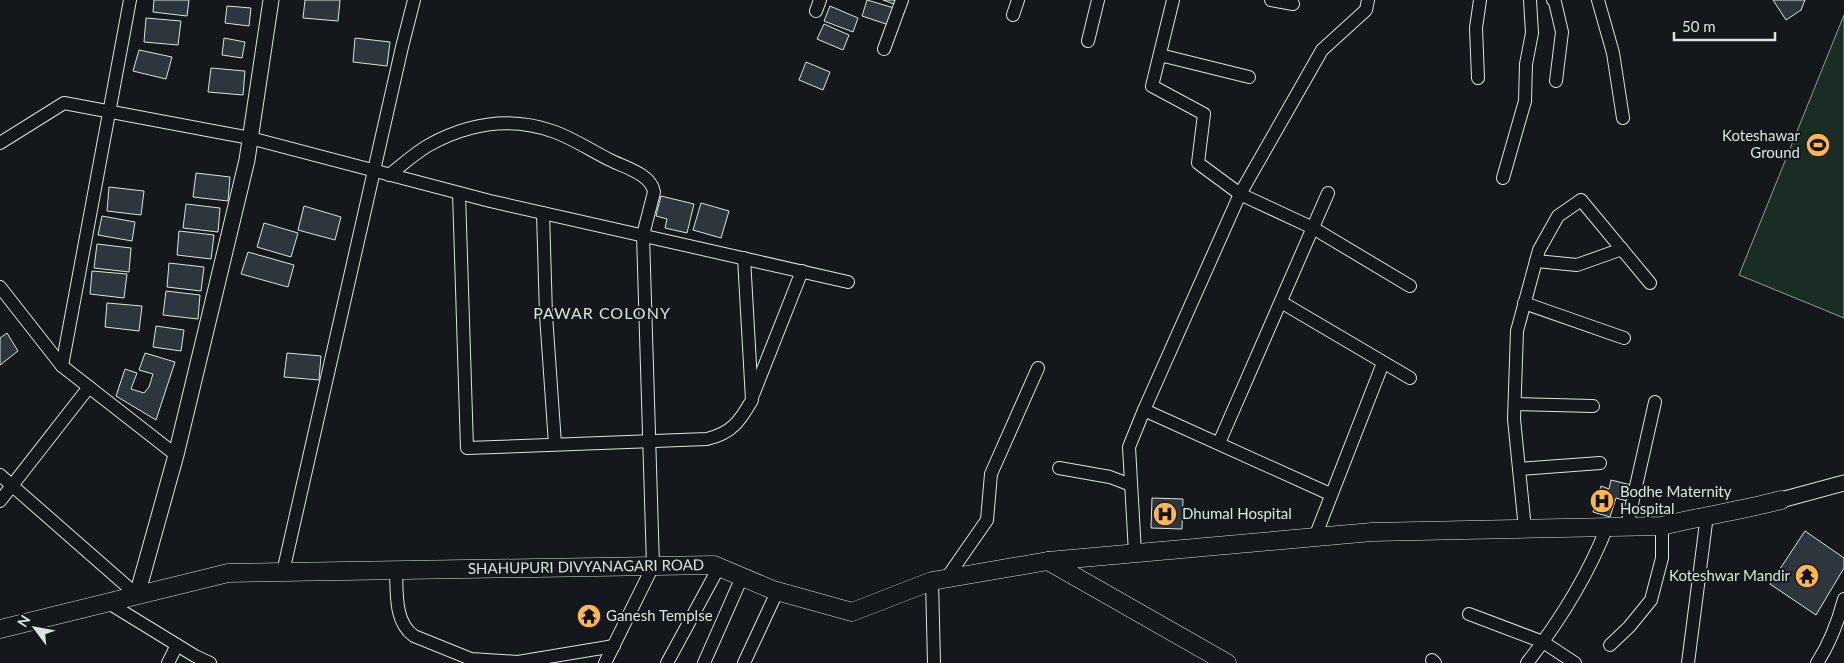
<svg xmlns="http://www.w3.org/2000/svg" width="1844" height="663" font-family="Lato,sans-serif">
<rect width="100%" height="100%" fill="#14181c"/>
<polygon fill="#1a2d24" stroke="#939e99" points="1844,15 1844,318 1739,275"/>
<g fill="#2c363c" stroke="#d8e6dc">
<polygon points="154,0 189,0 187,16 153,12"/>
<polygon points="305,0 340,0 338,21 303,18"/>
<polygon points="867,0 894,8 889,25 862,16"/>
<polygon points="883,0 895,0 894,4"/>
<polygon points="1773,0 1805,0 1801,10 1786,20"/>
<polygon points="227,6 251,8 249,26 225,23"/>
<polygon points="830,6 858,18 853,32 824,21"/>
<polygon points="146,18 181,21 178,45 144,42"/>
<polygon points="824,24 849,35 843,50 817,39"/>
<polygon points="224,38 245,42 242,58 222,55"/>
<polygon points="355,38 390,42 387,66 353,62"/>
<polygon points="139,50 172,57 166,79 133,71"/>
<polygon points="806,62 830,72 823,90 799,80"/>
<polygon points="211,68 245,71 243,95 208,92"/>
<polygon points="196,173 230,177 228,201 193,197"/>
<polygon points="109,187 144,191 141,215 107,211"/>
<polygon points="661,196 694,204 687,233 665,228 667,219 656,216"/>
<polygon points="701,203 729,211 721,238 693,230"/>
<polygon points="186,204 220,208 218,232 183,228"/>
<polygon points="304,206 341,217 335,240 298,230"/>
<polygon points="102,216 135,222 132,241 98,235"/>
<polygon points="264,223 298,233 291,257 257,247"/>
<polygon points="179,231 214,235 211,259 177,255"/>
<polygon points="97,244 131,248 129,272 94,268"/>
<polygon points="248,252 294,265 288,287 241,274"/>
<polygon points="169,263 204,267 201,291 167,287"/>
<polygon points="92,271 127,274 124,298 90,294"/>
<polygon points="166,291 200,295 198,319 163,315"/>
<polygon points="107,303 142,306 139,331 105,327"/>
<polygon points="156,326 184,330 181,351 153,347"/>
<polygon points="7,333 18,351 0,365 0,338"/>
<polygon points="145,353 175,362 156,420 116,396 125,369 137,373 131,389 144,393 149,387 153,374 139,370"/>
<polygon points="287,353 321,356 319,380 284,377"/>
<polygon points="1611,480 1635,486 1631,502 1616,498 1610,517 1593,512 1601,486 1609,489"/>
<polygon points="1152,498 1183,499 1182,529 1151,528"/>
<polygon points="1805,531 1844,558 1844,568 1816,615 1770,584"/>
</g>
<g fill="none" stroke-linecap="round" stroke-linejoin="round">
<g stroke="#d8e6dc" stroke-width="14">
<g id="minor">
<polyline points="1173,0 1152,86 1204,114 1198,163 1240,194 1313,228 1410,286"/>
<polyline points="1271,0 1293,4"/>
<polyline points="1553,0 1555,2 1562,32 1556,81"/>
<polyline points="1598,0 1613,53 1623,118"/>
<polyline points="816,11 820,0"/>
<polyline points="1013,15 1018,0"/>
<polyline points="1088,41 1098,0"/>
<polyline points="884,49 902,0"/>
<polyline points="1160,55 1249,77"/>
<polyline points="1478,78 1476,28 1480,0"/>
<polyline points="0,143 64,103 250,138 490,201 848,282"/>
<path d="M389,175C402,165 415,153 429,145C469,123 511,116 555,132C574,139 592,151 610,160C624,167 651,174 654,192L643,235L653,566L605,663"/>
<polyline points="1503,178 1525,101 1526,64 1532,33 1530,0"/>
<path d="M459,193L467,448L707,439C732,433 740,421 752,400L744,258"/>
<polyline points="543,213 546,315 555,444"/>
<polyline points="1536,261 1577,265 1622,249"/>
<polyline points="0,287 62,366 176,455"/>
<polyline points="1281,302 1410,378"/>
<polyline points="1524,303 1624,338"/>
<polyline points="62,366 130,0"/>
<polyline points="753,395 802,271"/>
<polyline points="1515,404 1593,406"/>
<polyline points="1144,410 1330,494"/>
<polyline points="1219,443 1328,193"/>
<polyline points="1059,468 1110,477 1131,485"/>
<polyline points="1519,469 1600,463"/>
<polyline points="0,475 137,595"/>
<polyline points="0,501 89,387"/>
<polyline points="1627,526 1655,402"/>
<polyline points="1525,529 1514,419 1517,331 1539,250 1558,216 1581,200 1650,283"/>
<polyline points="1315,537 1383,363"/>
<polyline points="1135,553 1129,447 1144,410 1240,194 1322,50 1366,10 1368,0"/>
<path d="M396,570C397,592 394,622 414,636L471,659L518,662L614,646"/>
<polyline points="283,572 402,47 414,0"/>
<polyline points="946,579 987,520 991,474 1038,368"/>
<polyline points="932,581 934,663"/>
<polyline points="107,602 195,656 210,663"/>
<polyline points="1469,614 1543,642 1575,663"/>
<polyline points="1610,645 1629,627 1651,600 1662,558 1662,526"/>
<polyline points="1432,660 1435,663"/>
<polyline points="168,663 177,645"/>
<polyline points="667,663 719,567"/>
<polyline points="704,663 742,577"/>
<polyline points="744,663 777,592"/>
<path d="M1527,663C1559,622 1588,575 1607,527"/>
<polyline points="1688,663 1707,515"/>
<path d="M1817,663C1830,643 1838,622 1844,599"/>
</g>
</g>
<g stroke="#d8e6dc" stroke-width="17">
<g id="tertiary">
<polyline points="1781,500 1844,483"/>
<polyline points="137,595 176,455 247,160 271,0"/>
</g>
</g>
<g stroke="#d8e6dc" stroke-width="19">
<g id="secondary">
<path d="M1048,561L1372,532L1662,526C1701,516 1741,511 1781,500"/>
<polyline points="0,629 228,573 714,565 773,590 852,612 932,581 1048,561 1227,663"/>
</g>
</g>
<use href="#minor" stroke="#14181c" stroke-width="12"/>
<use href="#tertiary" stroke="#14181c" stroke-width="15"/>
<use href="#secondary" stroke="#14181c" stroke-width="18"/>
</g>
<defs>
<g id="stadium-disc" transform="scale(1.25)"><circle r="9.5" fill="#ffb74d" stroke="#14181c"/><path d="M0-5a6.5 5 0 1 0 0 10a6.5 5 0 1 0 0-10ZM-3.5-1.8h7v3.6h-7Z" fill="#111"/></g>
<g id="hospital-disc" transform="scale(1.25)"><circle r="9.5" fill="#ffb74d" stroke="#14181c"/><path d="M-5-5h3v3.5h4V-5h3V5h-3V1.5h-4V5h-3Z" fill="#111"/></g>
<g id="temple-disc" transform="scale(1.25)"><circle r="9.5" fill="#ffb74d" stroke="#14181c"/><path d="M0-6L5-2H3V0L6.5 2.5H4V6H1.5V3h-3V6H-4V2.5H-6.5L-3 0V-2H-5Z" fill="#111"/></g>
</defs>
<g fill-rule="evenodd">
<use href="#stadium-disc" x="1818" y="145"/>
<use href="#hospital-disc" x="1602" y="501"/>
<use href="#hospital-disc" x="1165" y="514"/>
<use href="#temple-disc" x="1807" y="576"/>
<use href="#temple-disc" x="589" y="616"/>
</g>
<g text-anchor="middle" stroke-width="4" stroke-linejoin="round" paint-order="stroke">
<g font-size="15" fill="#d8e6dc" stroke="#14181c" text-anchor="start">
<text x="1800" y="141" text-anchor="end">Koteshawar<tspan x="1800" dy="17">Ground</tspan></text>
<text x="1620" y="497">Bodhe Maternity<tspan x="1620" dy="17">Hospital</tspan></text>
<text x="1182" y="519">Dhumal Hospital</text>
<text x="1790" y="581" text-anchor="end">Koteshwar Mandir</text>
<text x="606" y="621">Ganesh Templse</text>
</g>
<g font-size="15" fill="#d8e6dc" stroke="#14181c">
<text transform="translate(586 567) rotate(-1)" y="5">SHAHUPURI DIVYANAGARI ROAD</text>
</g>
<g font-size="16" letter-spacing="1" fill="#d8e6dc" stroke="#14181c">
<text x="602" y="319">PAWAR COLONY</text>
</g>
</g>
<g transform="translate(35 628) rotate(302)" stroke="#14181c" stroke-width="4" paint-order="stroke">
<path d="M0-4L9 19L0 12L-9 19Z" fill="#d8e6dc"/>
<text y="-8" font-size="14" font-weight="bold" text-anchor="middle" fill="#d8e6dc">N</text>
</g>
<path d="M1674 32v8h101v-8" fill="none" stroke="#d8e6dc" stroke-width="2.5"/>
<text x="1682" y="32" font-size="15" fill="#d8e6dc" stroke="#14181c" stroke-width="4" paint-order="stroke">50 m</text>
</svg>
